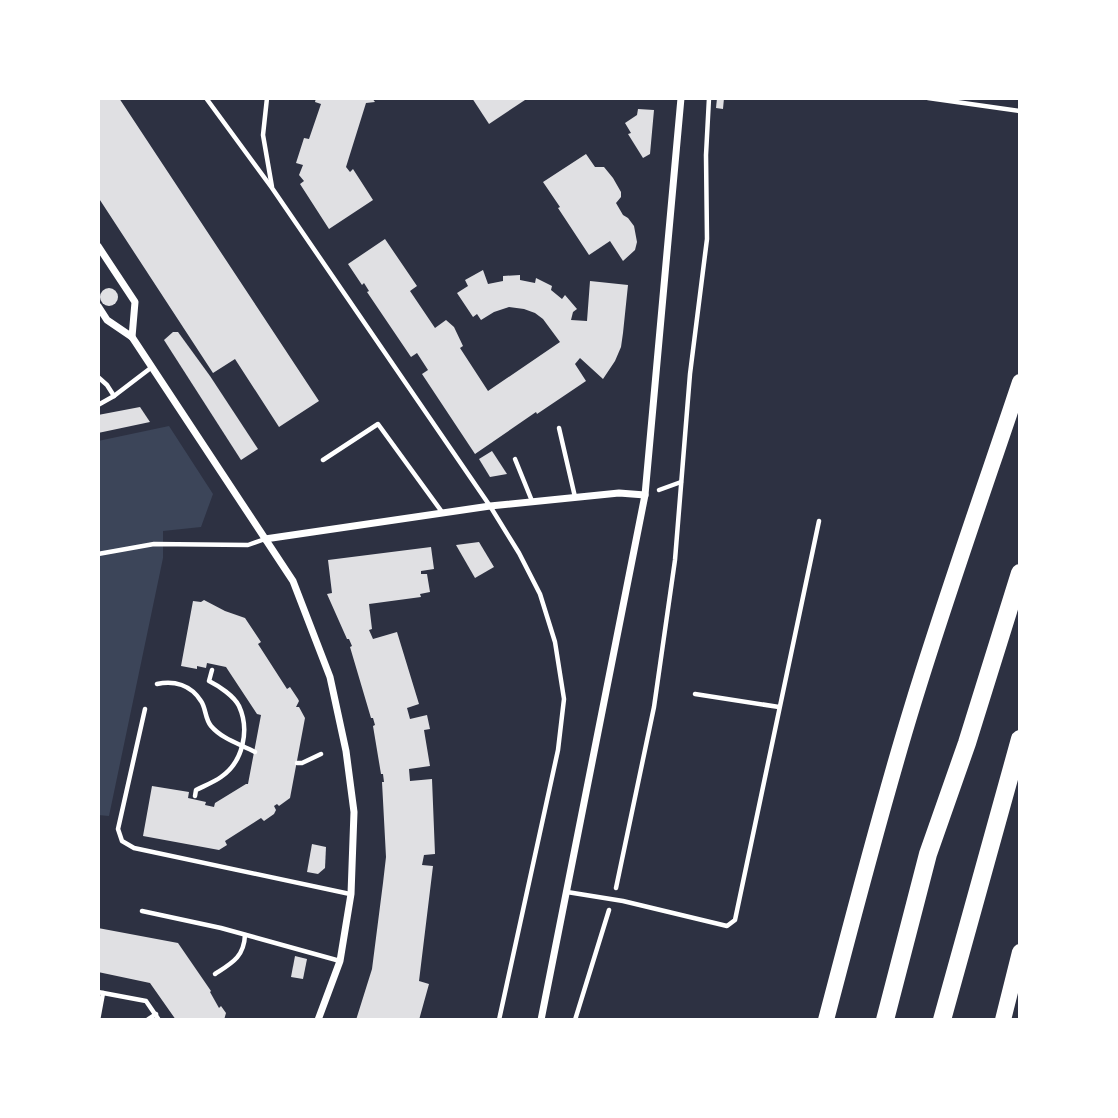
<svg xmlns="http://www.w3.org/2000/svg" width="1118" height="1118" font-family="'Public Sans',sans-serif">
<rect width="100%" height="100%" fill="#2d3142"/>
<polygon fill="#3c4559" points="169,426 213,494 201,527 163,531 163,558 109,816 98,815 98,441"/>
<g fill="#e0e0e3">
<polygon points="98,98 119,98 319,401 279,427 235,359 213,373 98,197"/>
<polygon points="316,98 372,98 375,102 366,103 346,167 350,172 353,169 373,200 329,229 300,184 304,181 299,175 303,165 296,163 304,138 309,139 321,104 315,102"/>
<polygon points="472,98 528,98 489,124"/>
<polygon points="717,98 724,98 723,109 716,108"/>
<polygon points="638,109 654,110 650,154 643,158 628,134 631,133 625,123 637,115"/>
<polygon points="586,154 595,167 604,167 613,178 621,192 621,197 616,203 623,215 628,218 634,226 637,242 635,250 623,261 610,241 589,255 558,208 560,207 543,182"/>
<polygon points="385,239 417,286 410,291 435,328 446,320 454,327 463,346 460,348 488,391 560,342 543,319 535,313 524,309 509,307 494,312 481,320 477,314 473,317 457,293 468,286 465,280 483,270 488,284 503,281 503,276 520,275 520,280 535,283 536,278 552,286 551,290 562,299 565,295 577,309 573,312 571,320 587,321 590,281 628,285 623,333 621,347 615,361 603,379 580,358 575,364 586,381 537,414 536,412 475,454 422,374 428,370 417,353 411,357 367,292 369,291 364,283 362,285 348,264"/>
<circle cx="109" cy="297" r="9"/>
<polygon points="173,332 178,332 210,376 258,449 241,460 164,340"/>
<polygon points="140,407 150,422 98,433 98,415"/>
<polygon points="492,451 507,474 490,477 479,459"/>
<polygon points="479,542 494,567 475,578 456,545"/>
<polygon points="431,547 434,569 421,571 421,574 427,574 430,592 420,594 421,597 369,604 372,629 369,630 373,639 397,632 419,704 407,708 410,719 427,715 430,729 424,730 430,766 409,769 410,781 432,779 435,854 424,855 422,865 433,866 419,981 429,984 419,1020 356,1020 372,969 383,883 386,857 382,782 384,782 383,774 381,774 373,726 375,725 373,718 371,718 350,647 352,646 349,639 347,639 327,594 332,593 328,560"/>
<polygon points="204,600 225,611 245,618 261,642 258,644 287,689 290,687 298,699 299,701 296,707 299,707 305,718 290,798 279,806 277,804 274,806 276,810 274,814 264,821 261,818 225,841 227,845 219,850 143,836 152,786 189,792 188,798 206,802 205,805 214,807 215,803 246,784 248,784 261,715 257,714 226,667 207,663 206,668 197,666 197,669 181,666 193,601 201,602"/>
<polygon points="312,844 326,847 325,868 318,874 307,872"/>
<polygon points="98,928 178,943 211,991 210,992 219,1008 221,1006 226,1013 224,1020 176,1020 150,983 98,972"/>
<polygon points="295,956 307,959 303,979 291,977"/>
</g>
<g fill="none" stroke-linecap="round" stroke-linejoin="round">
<g stroke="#fff" stroke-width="4.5">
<polyline points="659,490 681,482"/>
<path d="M157,684C174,680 191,685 201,701C206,708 205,719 211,726C222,739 240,744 255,752"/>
<polyline points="297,763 302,763 321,754"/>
<path d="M195,796L196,790C204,786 214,782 221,777C243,762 250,730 239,706C234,696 219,686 209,681L212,670"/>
<polyline points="616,888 654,707 675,560 690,374 707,239 706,155 709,98"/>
<polyline points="98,992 146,1001 159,1020"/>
<polyline points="98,1020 103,993"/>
<polyline points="147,1020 156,1014"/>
<polyline points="575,1020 609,910"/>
</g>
<g stroke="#fff" stroke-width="4.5">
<polyline points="206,98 272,188 490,506 519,553 540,594 555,642 564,699 558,750 499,1020"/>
<polyline points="267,98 263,135 272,187"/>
<polyline points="928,98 1020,111"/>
<polyline points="98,377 107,385 114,396"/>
<polyline points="98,405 114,396 152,367"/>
<polyline points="559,428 575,497"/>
<polyline points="515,459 532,501"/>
<polyline points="323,460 378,424 442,512"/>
<polyline points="98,554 154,544 248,545 265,539"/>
<polyline points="695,694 779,707"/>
<polyline points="145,709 118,829 122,841 134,848 350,894"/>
<polyline points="567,892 623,901 727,926 735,920 819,521"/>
<polyline points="142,911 221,928 340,961"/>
<path d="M215,974C232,963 244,957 245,935"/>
</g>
<g stroke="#fff" stroke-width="7">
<polyline points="98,246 135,302 132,337"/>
<polyline points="98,306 107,320 132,337 293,581 330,677 346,751 354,812 351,894 340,961 318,1020"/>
<polyline points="265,539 490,506 619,493 645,495"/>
<polyline points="541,1020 645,495 681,98"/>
</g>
<g stroke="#fff" stroke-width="16">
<path d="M826,1020C854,914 881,808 913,704C946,596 984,489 1020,382"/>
<polyline points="1003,1020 1020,952"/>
</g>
<g stroke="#fff" stroke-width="18">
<polyline points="885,1020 928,854 967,743 1020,573"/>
<polyline points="942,1020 1020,739"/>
</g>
</g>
<rect width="1118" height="1118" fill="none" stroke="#ffffff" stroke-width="200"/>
</svg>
